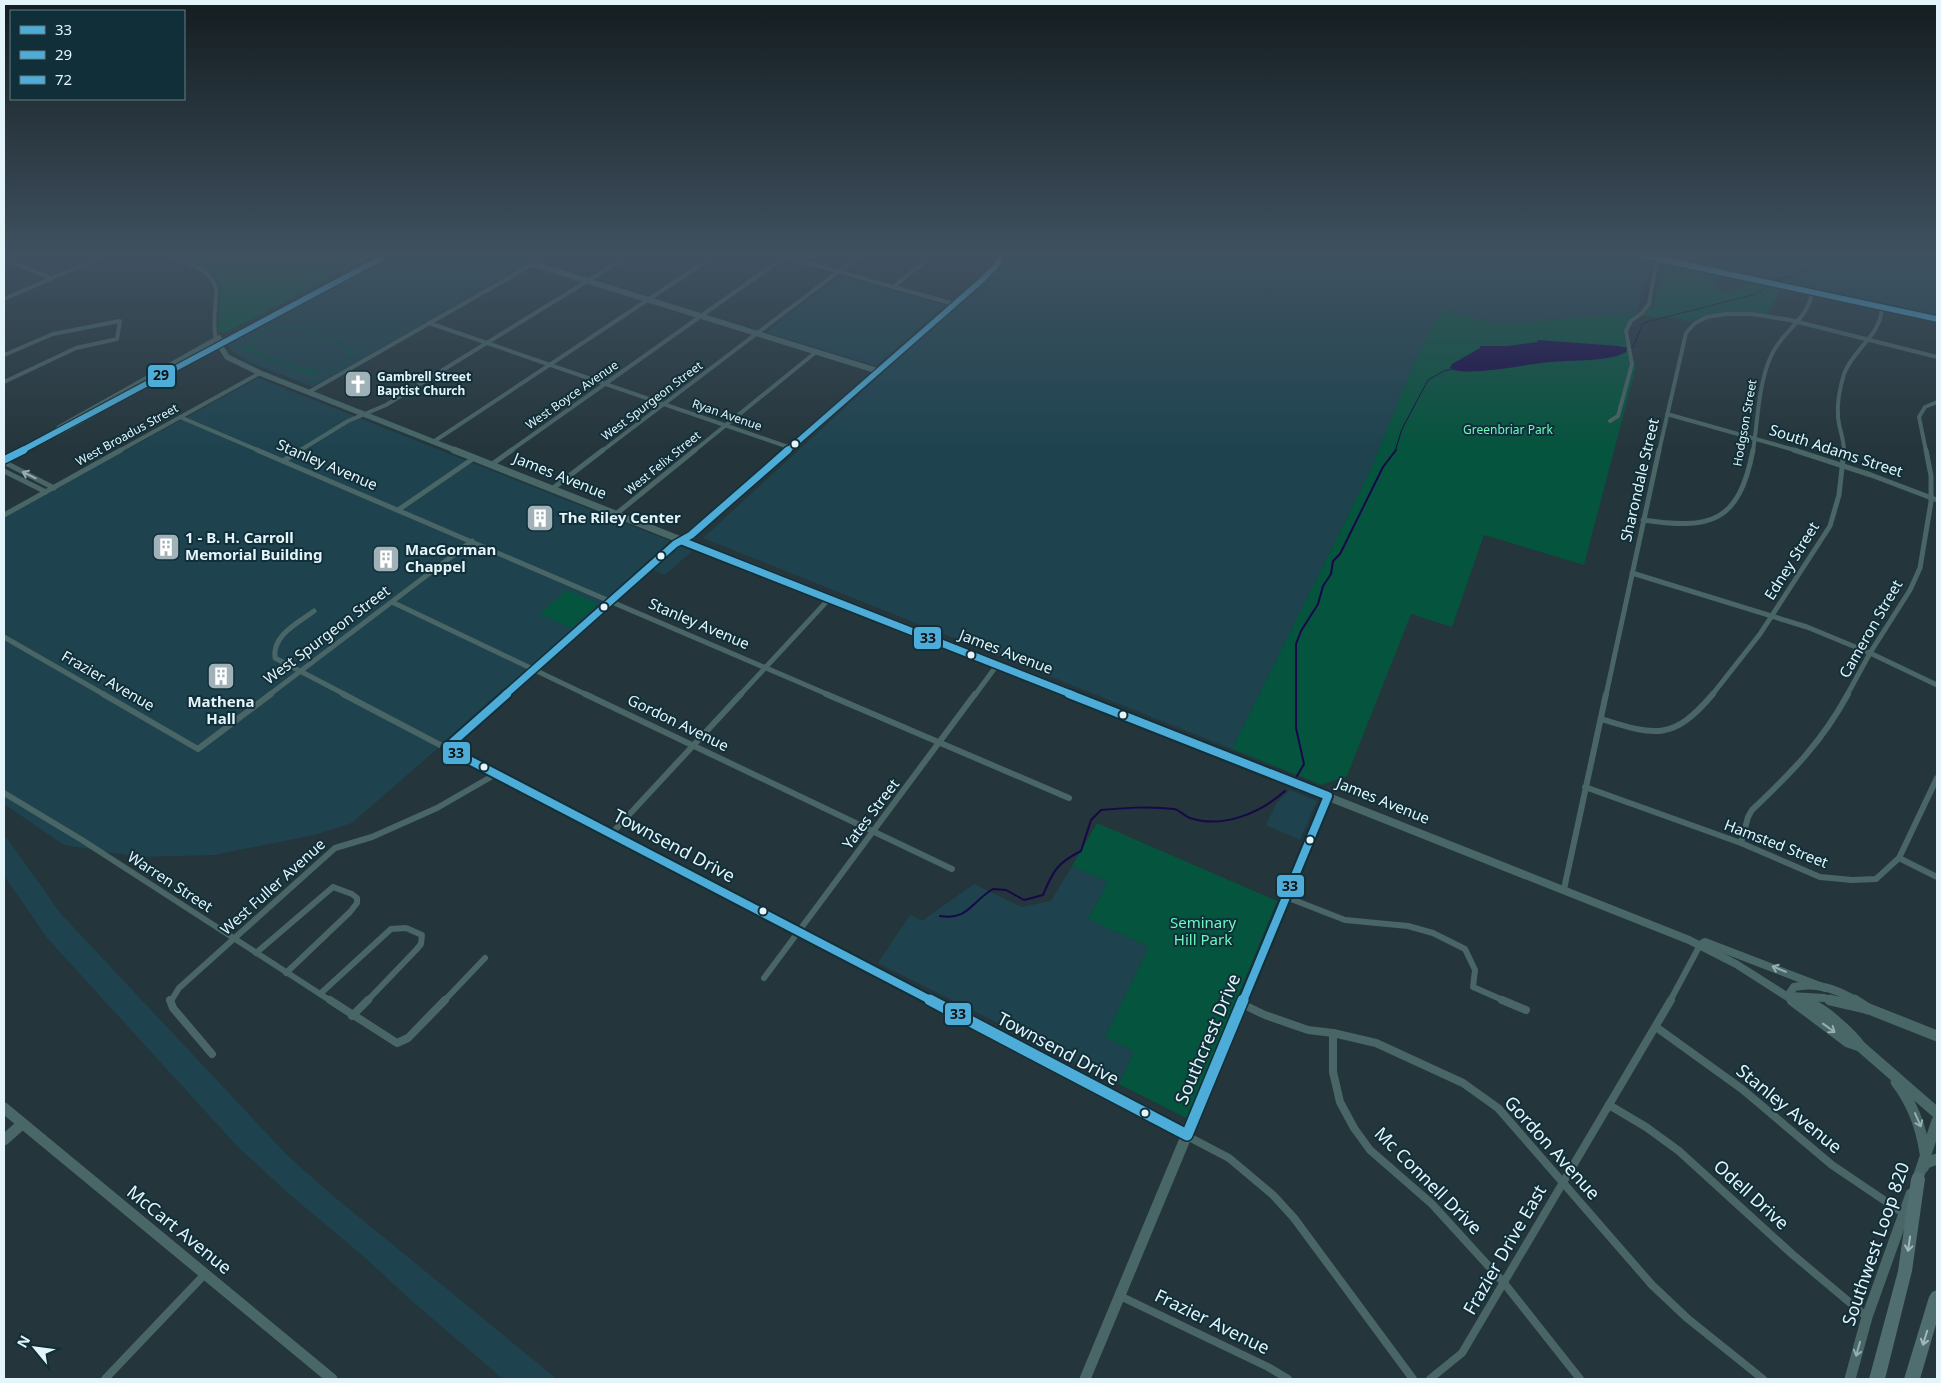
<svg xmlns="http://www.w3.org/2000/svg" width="1941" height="1383" font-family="'Noto Sans',sans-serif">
<rect width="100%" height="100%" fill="#24353b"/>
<g fill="#1e434f">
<polygon points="392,256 521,256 527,264 313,387 251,363 232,351 227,343"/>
<polygon points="1010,256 1629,256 1653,261 1636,313 1499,324 1441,309 1413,365 1371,469 1232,749 703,538"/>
<polygon points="1661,256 1937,256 1937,315"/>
<polygon points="840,276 945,305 876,366 766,332"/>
<polygon points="258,378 670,541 532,666 352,823 314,835 214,855 140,857 64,845 4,804 4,517"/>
<polygon points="677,545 692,551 665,575 651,569"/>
<polygon points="1290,790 1317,801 1300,840 1266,825 1277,802"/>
<polygon points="4,834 61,914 288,1156 326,1190 557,1379 503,1379 412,1301 362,1255 288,1193 237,1146 48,939 4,876"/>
<polygon points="1072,866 1108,882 1088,919 1149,947 1105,1037 1134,1052 1119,1084 878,963 910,915 922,921 974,884 1022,907 1051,901"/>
</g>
<g fill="#05543d" fill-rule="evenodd">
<path d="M177,256H373L225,333L217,331C218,320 222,298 219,288C215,270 194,261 177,256Z"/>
<path d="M1665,263L1716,273L1714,289L1726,292L1758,282L1781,288L1768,314C1740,311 1715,310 1689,322C1678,316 1657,318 1642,316L1653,305Z"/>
<path d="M1441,309L1499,324L1636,313C1617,337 1625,341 1636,367L1584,565L1484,535L1452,627L1411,614L1347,776L1322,785L1232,749L1371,469L1413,365Z"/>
<path d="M281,326L297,327L347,345L353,349V356L340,367L314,372L317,374L314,376L238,347L241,345L248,348C249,333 269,328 281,326ZM292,327L347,347L350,350V356C327,387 283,361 256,351L251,347L252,341C262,330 277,327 292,327Z"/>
<polygon points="567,590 598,604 571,628 539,614"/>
<polygon points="1097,823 1277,901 1188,1119 1119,1084 1134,1052 1105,1037 1149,947 1088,919 1108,882 1072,866"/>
</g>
<path fill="#18084a" d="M1538,340L1619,346L1626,348L1627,351C1615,362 1568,360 1551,362C1531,363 1464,378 1450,368L1452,364L1480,348V346H1507L1537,342Z"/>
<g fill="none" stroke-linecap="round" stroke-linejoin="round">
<g stroke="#18084a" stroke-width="1">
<polyline points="1776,281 1820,266 1837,256"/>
<polyline points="1624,348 1633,347 1643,323 1756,294 1770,285"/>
<polyline points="1395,451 1402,429 1428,380 1444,371 1453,369"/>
</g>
<g stroke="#18084a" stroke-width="2">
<polyline points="1297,776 1304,764 1296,728 1296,644 1301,631 1318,604 1323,586 1331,574 1333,561 1340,554 1383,467 1396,450"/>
<path d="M940,916C968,921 972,901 993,889L1006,890L1024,900L1043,895C1053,871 1057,863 1081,851L1091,820L1101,810C1125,808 1149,806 1174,809C1180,810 1184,816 1190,818C1223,829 1260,813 1285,791"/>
</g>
<g stroke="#496565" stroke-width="4">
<path d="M167,256C185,262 216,269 216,293C216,309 212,323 216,339"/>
<polyline points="783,256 954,304"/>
<polyline points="4,259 51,278"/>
<polyline points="893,287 932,256"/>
<polyline points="4,299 103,256"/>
<polyline points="429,323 791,448"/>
<polyline points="4,355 53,334 120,321 117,339 76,348 4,382"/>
<polyline points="309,392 547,256"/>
<polyline points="1667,414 1798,451"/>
<polyline points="180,417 260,451"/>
<polyline points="1610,421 1618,416 1632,364 1626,331 1631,321 1642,313 1649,304 1657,258"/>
<polyline points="433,442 714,256"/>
<polyline points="119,451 260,373"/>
<polyline points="299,451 348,421 386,405 628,256"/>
<polyline points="510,451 786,256"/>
<polyline points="602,451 859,256"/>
<polyline points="694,451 816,352"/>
<polyline points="1659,451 1686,333 1695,323 1707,317 1726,314 1752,314 1790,320 1937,357"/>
<path d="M1753,451C1758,420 1758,385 1771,356C1781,332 1809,319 1812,292"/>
<path d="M1844,451C1844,439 1839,429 1838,417C1837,403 1840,387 1844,374C1853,349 1881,336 1882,307"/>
<polyline points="1926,451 1919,417 1925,407 1937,402"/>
</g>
<g stroke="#496565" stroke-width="5">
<polyline points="257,450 829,695"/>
<polyline points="1794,450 1871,475 1937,500"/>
<polyline points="283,461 301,450"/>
<polyline points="4,462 54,488"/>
<polyline points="491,465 512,450"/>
<polyline points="4,471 46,492"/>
<polyline points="552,489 603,450"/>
<polyline points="398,510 474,458"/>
<polyline points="616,514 695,450"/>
<polyline points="4,515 121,450"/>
<path d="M1643,520C1711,530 1739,523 1753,450"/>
<polyline points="1632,573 1807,627 1870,653 1937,685"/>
<polyline points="392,602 587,695"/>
<path d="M314,611C298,623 272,635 275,658L346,695"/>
<polyline points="4,637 105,695"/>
<polyline points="269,695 472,541"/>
<polyline points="505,695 675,544 682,541"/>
<polyline points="740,695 829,599"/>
<polyline points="975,695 997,665"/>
<polyline points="1606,695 1659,450"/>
<polyline points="1712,695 1760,634 1830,526 1839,495 1844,450"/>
<polyline points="1847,695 1870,653 1910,590 1920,568 1931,502 1931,476 1926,450"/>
</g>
<g stroke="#496565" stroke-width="6">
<polyline points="103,694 198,749 271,694"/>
<polyline points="343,694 505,779 613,832 930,1001"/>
<polyline points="585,694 952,869"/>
<polyline points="826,694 1069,798"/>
<path d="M1601,719C1656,736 1673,741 1713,694"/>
<polyline points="446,748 507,694"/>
<polyline points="1585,787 1741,843 1820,877 1852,880 1876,879 1899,858 1937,778"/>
<polyline points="4,793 82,840 331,1001"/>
<polyline points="613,832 741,694"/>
<path d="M1741,843L1748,817L1752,810C1791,773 1822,742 1848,694"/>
<polyline points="1899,858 1937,877"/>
<polyline points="1564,889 1606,694"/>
<polyline points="1286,897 1345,920 1408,926 1433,933 1465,949 1475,970 1473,987 1505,1001"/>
<polyline points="256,953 333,887 352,894 357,898 357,903 350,912 286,973"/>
<polyline points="764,978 975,694"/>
<polyline points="320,994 391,929 406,928 422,935 421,944 416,950 367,1001"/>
<polyline points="171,1001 179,988 335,848 372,837 437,808 496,774"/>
<polyline points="444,1001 485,958"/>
<polyline points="1670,1001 1700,945"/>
</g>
<g stroke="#496565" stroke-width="8">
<polyline points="170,1000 173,1008 212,1054"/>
<polyline points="330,1000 397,1043 408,1038 445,1000"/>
<polyline points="927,1000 1229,1158 1273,1195 1294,1218 1413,1379"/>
<polyline points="1502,1000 1526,1010"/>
<polyline points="1242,1004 1265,1015 1308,1030 1333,1033 1376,1043 1463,1083 1498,1108 1652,1285 1687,1318 1763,1379"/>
<polyline points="352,1016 368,1000"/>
<polyline points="1656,1027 1742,1089 1832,1165 1903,1213"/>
<polyline points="1333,1033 1333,1072 1340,1102 1354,1128 1370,1150 1432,1204 1504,1283 1580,1379"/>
<polyline points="1609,1105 1646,1127 1679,1151 1792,1254 1867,1317"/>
<polyline points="1120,1296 1268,1367 1288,1379"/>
<polyline points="105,1379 205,1274"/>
<polyline points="1430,1379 1462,1353 1671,1000"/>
</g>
<g stroke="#496767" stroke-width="5.5">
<polyline points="526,256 533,264 878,371"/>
<polyline points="1645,256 1937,319"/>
<polyline points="216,339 227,357 260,373 457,451"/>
<polyline points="59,428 219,338"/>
<polyline points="20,451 69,427 218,344 385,256"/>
<polyline points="787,451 981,281 995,267 1002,256"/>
</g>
<g stroke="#496767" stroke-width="7">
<polyline points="454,450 1072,695"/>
<polyline points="4,460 23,450"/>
<polyline points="682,541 788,450"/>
</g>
<g stroke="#496767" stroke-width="8">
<polyline points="1069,694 1689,940 1736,964 1794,1001"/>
<polyline points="1700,945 1705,942 1825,988"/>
<path d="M1788,996L1794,987C1816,982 1837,989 1856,1001"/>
<polyline points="1790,996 1824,998 1835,1001"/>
<polyline points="1243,1001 1328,796"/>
</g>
<g stroke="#496767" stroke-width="11">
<polyline points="1792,1000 1848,1042 1860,1046 1937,1113"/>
<polyline points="1830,1000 1869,1009 1937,1036"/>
<polyline points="1854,1000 1868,1009"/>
<path d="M1801,1005C1804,1005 1806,1004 1809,1004C1821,1006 1853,1035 1860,1046"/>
<path d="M1896,1082C1913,1104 1921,1126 1925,1153"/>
<polyline points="4,1108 332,1379"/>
<polyline points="4,1140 22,1124"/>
<polyline points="1923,1168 1926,1163 1937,1159"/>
<polyline points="1917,1181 1937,1121"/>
<polyline points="1085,1379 1243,1000"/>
<polyline points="1850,1379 1867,1317 1911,1194"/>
</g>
<g fill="#506e6f" fill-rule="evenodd">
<polygon points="1918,1172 1923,1174 1925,1179 1912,1271 1885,1379 1869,1379 1898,1271 1911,1179 1913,1174"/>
<polygon points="1937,1290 1937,1321 1920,1379 1904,1379 1929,1297 1932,1292"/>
</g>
<g stroke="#112f39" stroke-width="8">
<polyline id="bus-1-far3" points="787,451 981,281 995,267 1002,256"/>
</g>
<g stroke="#112f39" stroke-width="10">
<g id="bus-1-far2">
<polyline points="682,541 1073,695"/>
<polyline points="505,695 675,544 691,535 788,450"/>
</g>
</g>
<g stroke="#112f39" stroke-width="12">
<g id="bus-1-far1">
<polyline points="507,694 446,748 932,1001"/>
<polyline points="1069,694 1328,796 1243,1001"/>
</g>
</g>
<g stroke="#112f39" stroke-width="14">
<polyline id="bus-1" points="930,1000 1187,1135 1243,1000"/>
</g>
<g stroke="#112f39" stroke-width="8">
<polyline id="bus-2-far1" points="21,451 385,256"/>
</g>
<g stroke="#112f39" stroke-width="10">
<polyline id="bus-2" points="4,460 24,450"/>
</g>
<g stroke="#112f39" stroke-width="8">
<polyline id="bus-3" points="1645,256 1937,319"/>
</g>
<use href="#bus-1-far3" stroke="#4dadd8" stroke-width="5.5"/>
<use href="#bus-1-far2" stroke="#4dadd8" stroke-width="7"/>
<use href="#bus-1-far1" stroke="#4dadd8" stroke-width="8"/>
<use href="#bus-1" stroke="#4dadd8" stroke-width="11"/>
<use href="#bus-2-far1" stroke="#4dadd8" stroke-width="5.5"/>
<use href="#bus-2" stroke="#4dadd8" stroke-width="7"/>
<use href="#bus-3" stroke="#4dadd8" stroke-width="5.5"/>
</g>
<defs><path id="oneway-shaft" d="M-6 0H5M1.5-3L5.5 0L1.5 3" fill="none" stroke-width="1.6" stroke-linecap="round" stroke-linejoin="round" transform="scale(1.25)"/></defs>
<use stroke="#96acb0" href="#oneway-shaft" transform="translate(29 475) rotate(-154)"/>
<g stroke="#96aeb0">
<use href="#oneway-shaft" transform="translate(1779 969) rotate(-158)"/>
<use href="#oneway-shaft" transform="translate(1829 1028) rotate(36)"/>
<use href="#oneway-shaft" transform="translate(1918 1120) rotate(66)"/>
<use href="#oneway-shaft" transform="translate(1858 1349) rotate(106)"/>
</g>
<g stroke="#a1b8bb">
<use href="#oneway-shaft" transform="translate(1909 1244) rotate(98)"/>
<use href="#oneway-shaft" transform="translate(1925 1338) rotate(107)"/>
</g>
<linearGradient id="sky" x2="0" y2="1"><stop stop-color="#141d20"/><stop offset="0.57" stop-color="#3f5160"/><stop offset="1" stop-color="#3f5160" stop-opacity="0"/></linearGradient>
<rect width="1941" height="449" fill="url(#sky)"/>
<defs>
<g id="church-square" transform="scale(1.4375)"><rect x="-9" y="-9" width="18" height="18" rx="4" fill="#a0b1b7" stroke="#112f39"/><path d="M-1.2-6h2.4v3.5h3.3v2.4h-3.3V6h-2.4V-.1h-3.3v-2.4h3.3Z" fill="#fff"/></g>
<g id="building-square" transform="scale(1.4375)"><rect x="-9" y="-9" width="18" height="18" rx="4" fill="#a0b1b7" stroke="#112f39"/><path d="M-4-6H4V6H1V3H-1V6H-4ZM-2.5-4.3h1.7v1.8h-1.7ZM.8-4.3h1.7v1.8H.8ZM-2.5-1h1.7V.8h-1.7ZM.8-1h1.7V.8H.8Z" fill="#fff"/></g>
</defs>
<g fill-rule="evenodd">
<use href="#church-square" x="358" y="384"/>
<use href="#building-square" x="540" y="518"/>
<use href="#building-square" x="166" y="547"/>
<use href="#building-square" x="386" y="559"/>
<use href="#building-square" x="221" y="676"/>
</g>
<g fill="#e3f4fa" stroke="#112f39" stroke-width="2">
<circle cx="795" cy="444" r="4.5"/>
<circle cx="661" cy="556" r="4.5"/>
<circle cx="604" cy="607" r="4.5"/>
<circle cx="971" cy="655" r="4.5"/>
<circle cx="1123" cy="715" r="4.5"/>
<circle cx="484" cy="767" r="4.5"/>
<circle cx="1310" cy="840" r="4.5"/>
<circle cx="763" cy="911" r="4.5"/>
<circle cx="1145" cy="1113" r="4.5"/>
</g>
<g text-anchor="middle" stroke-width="4" stroke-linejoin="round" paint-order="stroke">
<g font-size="12" font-weight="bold" fill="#e3f4fa" stroke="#112f39" text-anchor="start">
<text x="377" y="381">Gambrell Street<tspan x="377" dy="14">Baptist Church</tspan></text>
</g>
<g font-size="12" fill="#e3f4fa" stroke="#112f39">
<text transform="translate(572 395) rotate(-35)" y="4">West Boyce Avenue</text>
<text transform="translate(652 401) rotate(-37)" y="4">West Spurgeon Street</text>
<text transform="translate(727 415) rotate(19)" y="4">Ryan Avenue</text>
<text transform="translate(1745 423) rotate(-80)" y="4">Hodgson Street</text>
<text transform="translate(127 435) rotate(-29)" y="4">West Broadus Street</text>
<text transform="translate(663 463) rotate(-39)" y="4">West Felix Street</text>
</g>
<g font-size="12" fill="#6dfabf" stroke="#112f39">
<text x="1508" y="434">Greenbriar Park</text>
</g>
<g font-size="15" fill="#e3f4fa" stroke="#112f39">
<text transform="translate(1836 451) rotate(18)" y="5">South Adams Street</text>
<text transform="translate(327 465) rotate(23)" y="5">Stanley Avenue</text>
<text transform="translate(560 476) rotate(22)" y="5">James Avenue</text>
<text transform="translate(1640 480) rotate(-77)" y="5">Sharondale Street</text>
<text transform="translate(1792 561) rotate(-58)" y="5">Edney Street</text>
<text transform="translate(699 624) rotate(23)" y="5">Stanley Avenue</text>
<text transform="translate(1871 629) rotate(-60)" y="5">Cameron Street</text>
<text transform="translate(327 635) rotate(-37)" y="5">West Spurgeon Street</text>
<text transform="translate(1006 652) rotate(21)" y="5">James Avenue</text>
<text transform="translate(108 681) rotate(30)" y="5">Frazier Avenue</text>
<text transform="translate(678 723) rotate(26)" y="5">Gordon Avenue</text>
<text transform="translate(1383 801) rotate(22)" y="5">James Avenue</text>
<text transform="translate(871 814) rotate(-53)" y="5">Yates Street</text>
<text transform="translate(1776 844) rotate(21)" y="5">Hamsted Street</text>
<text transform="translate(170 882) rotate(33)" y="5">Warren Street</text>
<text transform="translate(273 887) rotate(-42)" y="5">West Fuller Avenue</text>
</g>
<g font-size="15" font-weight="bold" fill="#e3f4fa" stroke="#112f39" text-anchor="start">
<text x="559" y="523">The Riley Center</text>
<text x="185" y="543">1 - B. H. Carroll<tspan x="185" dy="17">Memorial Building</tspan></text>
<text x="405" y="555">MacGorman<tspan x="405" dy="17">Chappel</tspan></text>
<text x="221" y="707" text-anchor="middle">Mathena<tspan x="221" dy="17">Hall</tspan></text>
</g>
<g font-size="15" fill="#6dfabf" stroke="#112f39">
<text x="1203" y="928">Seminary<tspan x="1203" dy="17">Hill Park</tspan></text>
</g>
<g font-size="18" fill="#e3f4fa" stroke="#112f39">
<text transform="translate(674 846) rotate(28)" y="6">Townsend Drive</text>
<text transform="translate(1208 1039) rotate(-67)" y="6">Southcrest Drive</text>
<text transform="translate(1058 1049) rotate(28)" y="6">Townsend Drive</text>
<text transform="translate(1789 1109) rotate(39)" y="6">Stanley Avenue</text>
<text transform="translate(1552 1148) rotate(48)" y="6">Gordon Avenue</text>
<text transform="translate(1428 1181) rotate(45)" y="6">Mc Connell Drive</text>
<text transform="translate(1751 1195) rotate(42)" y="6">Odell Drive</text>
<text transform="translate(179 1230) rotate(39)" y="6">McCart Avenue</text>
<text transform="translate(1876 1244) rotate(-71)" y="6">Southwest Loop 820</text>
<text transform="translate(1505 1250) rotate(-60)" y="6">Frazier Drive East</text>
<text transform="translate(1212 1322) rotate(26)" y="6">Frazier Avenue</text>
</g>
</g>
<g stroke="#112f39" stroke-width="2">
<rect x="147" y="364" width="29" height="24" rx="5" fill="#4dadd8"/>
<rect x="913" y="626" width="29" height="24" rx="5" fill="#4dadd8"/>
<rect x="442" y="741" width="29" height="24" rx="5" fill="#4dadd8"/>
<rect x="1276" y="874" width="29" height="24" rx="5" fill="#4dadd8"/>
<rect x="944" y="1002" width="28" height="24" rx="5" fill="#4dadd8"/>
</g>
<g font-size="14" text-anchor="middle" font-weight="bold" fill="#111">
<text x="161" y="380">29</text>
<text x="928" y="643">33</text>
<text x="456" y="758">33</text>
<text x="1290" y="891">33</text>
<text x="958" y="1019">33</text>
</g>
<rect width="1941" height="1383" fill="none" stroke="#e3f4fa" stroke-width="10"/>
<rect x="10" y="10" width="175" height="90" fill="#112f39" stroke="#657e86"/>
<rect x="20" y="26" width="25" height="8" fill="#4dadd8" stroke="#657e86"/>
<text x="55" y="35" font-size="15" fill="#e3f4fa">33</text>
<rect x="20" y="51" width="25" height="8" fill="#4dadd8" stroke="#657e86"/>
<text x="55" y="60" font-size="15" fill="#e3f4fa">29</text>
<rect x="20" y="76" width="25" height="8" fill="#4dadd8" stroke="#657e86"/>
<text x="55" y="85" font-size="15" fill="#e3f4fa">72</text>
<g transform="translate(35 1348) rotate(299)" stroke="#112f39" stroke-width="4" paint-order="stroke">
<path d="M0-4L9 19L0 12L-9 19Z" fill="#e3f4fa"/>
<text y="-8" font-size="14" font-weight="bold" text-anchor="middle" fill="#e3f4fa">N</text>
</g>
</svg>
